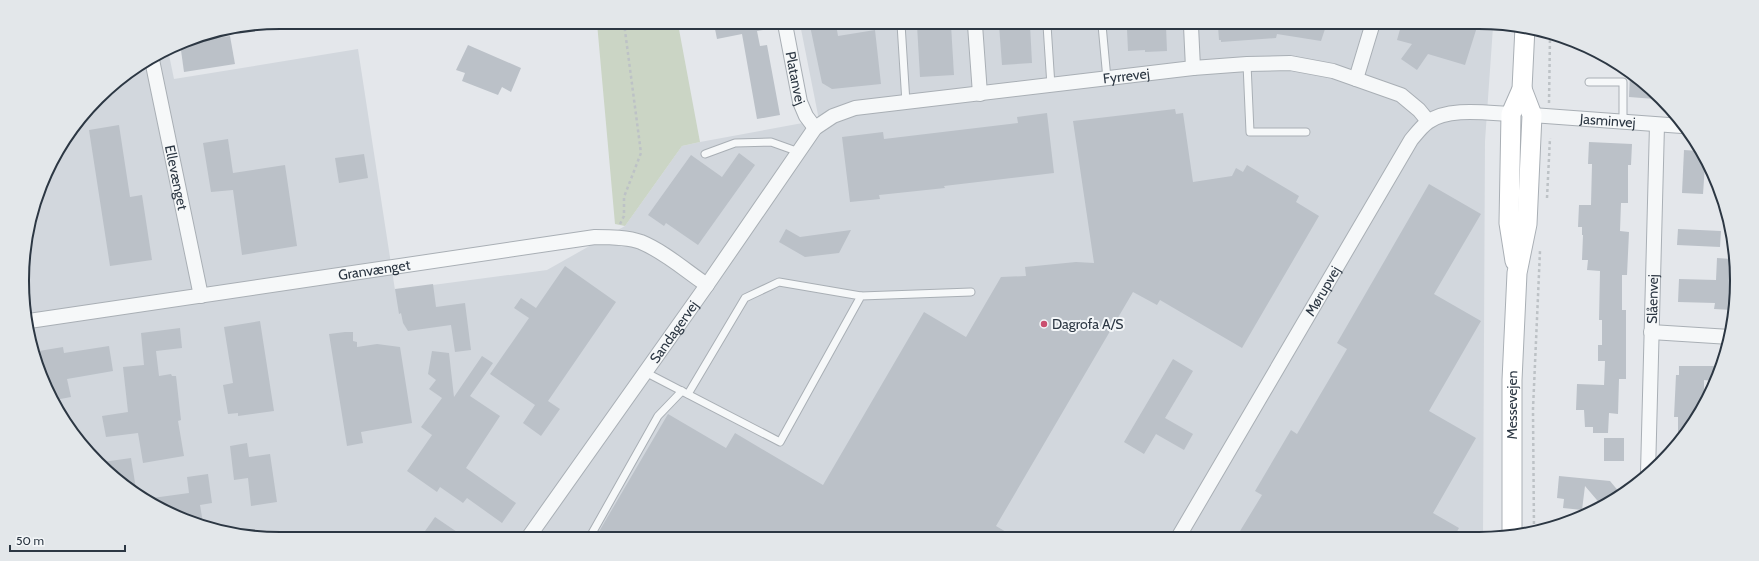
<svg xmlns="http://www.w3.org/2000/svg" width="1759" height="561" font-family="Cabin,sans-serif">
<rect width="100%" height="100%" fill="#e4e7eb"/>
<polygon fill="#d2d7dd" points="800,24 1493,27 1485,141 1483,537 230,534 137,496 66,424 31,347 24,247 49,166 110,86 168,50 174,79 358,49 395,290 547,270 625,226 682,146 700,142 819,120"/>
<polygon fill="#cbd5c5" points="597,23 678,24 700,142 682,146 625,226 615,224"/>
<g fill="#bbc1c8">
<polygon points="714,24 762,24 763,30 757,31 760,46 767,45 780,115 757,119 742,34 717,39"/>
<polygon points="822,24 836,24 838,36 875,30 881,84 832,89 822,83 810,26"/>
<polygon points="917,25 951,25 954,75 920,77"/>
<polygon points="999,25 1030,25 1032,63 1002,65"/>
<polygon points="1143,25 1166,26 1167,51 1145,52 1145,50 1128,51 1127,29 1143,29"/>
<polygon points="1218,26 1326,26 1321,41 1277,34 1276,38 1221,42 1221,40 1219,40"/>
<polygon points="1401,26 1413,27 1477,27 1465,65 1428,54 1417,70 1401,59 1412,44 1397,40"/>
<polygon points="230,36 235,64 184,72 180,43"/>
<polygon points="468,45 521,68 511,92 502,87 498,95 462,81 465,73 456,70"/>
<polygon points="1630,74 1635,78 1655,99 1629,97"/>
<polygon points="1175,109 1176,114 1183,113 1193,182 1232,176 1236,168 1243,172 1247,165 1299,196 1296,202 1319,216 1242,348 1160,300 1157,305 1133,292 996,526 1013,536 597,535 668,414 726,448 735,433 823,485 924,312 966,337 1001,277 1026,276 1025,267 1076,262 1094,263 1073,121"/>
<polygon points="1047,113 1054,173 944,186 945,188 879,195 880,199 850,202 842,137 883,132 884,139 1018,123 1017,117"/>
<polygon points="119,125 130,197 142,195 152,260 110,266 89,130"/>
<polygon points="228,139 233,173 285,165 297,246 242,255 233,190 211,192 203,143"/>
<polygon points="1589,142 1632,144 1631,165 1628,165 1628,203 1621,203 1620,231 1629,232 1627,275 1622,275 1622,310 1626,310 1626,379 1619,379 1618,414 1609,413 1608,433 1593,433 1593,427 1585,427 1584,410 1576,410 1577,384 1604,385 1605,361 1598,361 1598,345 1602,345 1602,320 1599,320 1600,271 1587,270 1588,260 1582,260 1583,235 1582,235 1582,227 1578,227 1579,205 1591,205 1592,164 1588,164"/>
<polygon points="1684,150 1699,151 1705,165 1703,194 1682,193"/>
<polygon points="739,153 755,165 698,245 666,223 664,226 648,215 691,155 722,177"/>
<polygon points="364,154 368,178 339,183 335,158"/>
<polygon points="1429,184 1481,214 1434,294 1481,321 1429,411 1476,438 1433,513 1459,528 1454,537 1237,536 1262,495 1255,491 1291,430 1297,434 1347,349 1337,343"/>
<polygon points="786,229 800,237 851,230 839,253 805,257 779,242"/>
<polygon points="1678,229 1721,231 1720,247 1677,245"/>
<polygon points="1717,258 1732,259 1732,310 1714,309 1715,303 1678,302 1679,279 1716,280"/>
<polygon points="565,266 616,302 548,401 560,409 541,436 523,423 535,405 490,374 529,318 514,308 521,298 536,308"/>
<polygon points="433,284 436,307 465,303 471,350 455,352 451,325 408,331 403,323 401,313 399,314 395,289"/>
<polygon points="260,321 274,411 238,416 238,413 228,414 223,385 233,383 224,327"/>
<polygon points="180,328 182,348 156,351 159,376 171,374 172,376 176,376 181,420 178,421 184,456 143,463 138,433 106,437 102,416 128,412 123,367 144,365 141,333"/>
<polygon points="345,332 353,332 353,341 357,342 357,347 377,344 400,347 412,423 361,432 363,443 347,446 329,334"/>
<polygon points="109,346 113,371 67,379 71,397 55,400 33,352 63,347 64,353"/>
<polygon points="432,351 449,353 454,397 482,356 493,363 470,396 500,416 466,468 516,503 502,523 467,498 463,503 440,487 437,492 407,471 432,435 421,427 442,398 429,389 436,380 428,374"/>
<polygon points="1173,359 1193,371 1165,418 1193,434 1184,450 1156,434 1144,454 1124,442"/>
<polygon points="1679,366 1719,366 1713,381 1704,380 1704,405 1702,410 1678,442 1678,417 1674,417 1676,375 1679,375"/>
<rect x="1604" y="438" width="20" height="23"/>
<polygon points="247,443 249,457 270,454 277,502 251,506 248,478 234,480 230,446"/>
<polygon points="131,458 137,495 103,462"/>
<polygon points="208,474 212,503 200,505 203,523 145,499 189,493 187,477"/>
<polygon points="1559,476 1610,481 1620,493 1602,506 1585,486 1582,510 1563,508 1564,499 1557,498"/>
<polygon points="435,517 460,534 423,534"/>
</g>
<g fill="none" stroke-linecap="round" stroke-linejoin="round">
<g stroke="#a9afb5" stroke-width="9">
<g id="service">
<polyline points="901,24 906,103"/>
<polyline points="1047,25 1051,86"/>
<polyline points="1102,25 1107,79"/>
<polyline points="1247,64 1250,132 1306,132"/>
<polyline points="1589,82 1623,82 1623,122"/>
<polyline points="705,154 735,143 771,142 799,152"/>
<polyline points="645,372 780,442 861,296 971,292"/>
<polyline points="688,394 745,298 779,282 861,296"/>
<polyline points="591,535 658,416 682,391"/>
</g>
</g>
<g stroke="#a9afb5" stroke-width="16">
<g id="minor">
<path id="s1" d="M785,24L800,102L806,116L815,128"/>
<polyline points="975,25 980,94"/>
<polyline points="1191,26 1193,68"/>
<path id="s2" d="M152,60L201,296"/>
<polyline points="1356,79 1372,26"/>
<path id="s3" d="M1532,115L1682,126"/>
<path id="s4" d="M29,321L595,237C610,237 628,237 641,242C665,252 686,271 707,285"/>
<polyline points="1651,332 1730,337"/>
<path id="s5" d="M1648,473L1657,125"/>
<path id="s6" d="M530,535L707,285L815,128L833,116L855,108L1193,68L1247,64L1290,63L1333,71L1401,95L1419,110L1428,121"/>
<path id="s7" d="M1179,536L1411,140C1416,134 1422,126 1428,122C1448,107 1487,113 1511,114"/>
</g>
</g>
<g stroke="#a9afb5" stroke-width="21">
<g id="secondary">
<polyline points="1515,261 1509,223 1511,114 1522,89 1525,27"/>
<path id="s8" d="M1512,537V380L1517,273L1527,224L1532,115L1522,89"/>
</g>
</g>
<g stroke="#bdc2c6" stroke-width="2.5" stroke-dasharray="3 3" stroke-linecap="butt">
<polyline points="1549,103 1550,36"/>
<polyline points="1547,198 1550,138"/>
<polyline points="620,224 624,216 624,197 641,153 624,23"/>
<polyline points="1534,530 1533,409 1540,251"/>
</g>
<use href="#service" stroke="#f6f8f9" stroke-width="7"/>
<use href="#minor" stroke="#f6f8f9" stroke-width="14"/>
<use href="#secondary" stroke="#fff" stroke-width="19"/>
</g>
<circle fill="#ca4f6f" stroke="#f3f6f8" stroke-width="1.5" cx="1044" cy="324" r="4"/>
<g text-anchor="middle" stroke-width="4" stroke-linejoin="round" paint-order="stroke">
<g font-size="14" fill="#2c3743" stroke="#f3f6f8">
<text dy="5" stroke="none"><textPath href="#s6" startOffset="815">Fyrrevej</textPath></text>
<text dy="5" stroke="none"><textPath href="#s1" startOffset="55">Platanvej</textPath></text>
<text dy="5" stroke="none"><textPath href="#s3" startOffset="76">Jasminvej</textPath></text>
<text dy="5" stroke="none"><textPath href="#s2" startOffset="120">Ellevænget</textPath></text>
<text dy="5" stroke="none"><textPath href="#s4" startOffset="349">Granvænget</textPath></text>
<text dy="5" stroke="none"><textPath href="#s7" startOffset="284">Mørupvej</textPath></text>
<text dy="5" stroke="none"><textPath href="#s5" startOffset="174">Slåenvej</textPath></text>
<text dy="5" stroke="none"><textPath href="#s6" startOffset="249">Sandagervej</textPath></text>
<text dy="5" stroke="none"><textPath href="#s8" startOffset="132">Messevejen</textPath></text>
</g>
<g font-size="14" fill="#2c3743" stroke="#f3f6f8" text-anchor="start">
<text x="1052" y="329">Dagrofa A/S</text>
</g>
</g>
<path d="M0 0H1759V561H0ZM280 29H1479A251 251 0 0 1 1730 280V281A251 251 0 0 1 1479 532H280A251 251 0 0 1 29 281V280A251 251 0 0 1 280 29Z" fill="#e3e7ea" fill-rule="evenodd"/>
<path fill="none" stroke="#2c3743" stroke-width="2" d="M280 29H1479A251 251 0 0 1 1730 280V281A251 251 0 0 1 1479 532H280A251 251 0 0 1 29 281V280A251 251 0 0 1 280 29Z"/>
<path d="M10 545v6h115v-6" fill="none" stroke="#2c3743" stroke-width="2"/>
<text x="16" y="545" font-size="12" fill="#2c3743" stroke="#f3f6f8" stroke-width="3" paint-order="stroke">50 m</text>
</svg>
